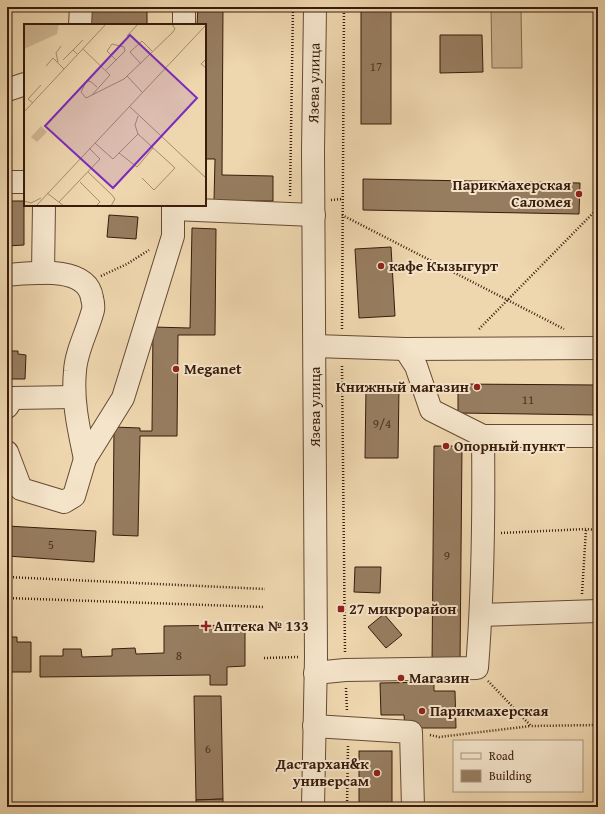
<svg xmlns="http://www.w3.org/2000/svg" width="605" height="814" font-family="'Gentium Book Plus',serif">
<rect width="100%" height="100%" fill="#eed6ae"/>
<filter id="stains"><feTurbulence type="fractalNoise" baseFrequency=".005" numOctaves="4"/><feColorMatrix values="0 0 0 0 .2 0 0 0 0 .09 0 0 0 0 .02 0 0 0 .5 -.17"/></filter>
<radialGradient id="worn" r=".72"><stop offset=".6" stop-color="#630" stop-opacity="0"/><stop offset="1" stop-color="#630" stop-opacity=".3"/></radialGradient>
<polygon fill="#cfb692" stroke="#84694f" points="491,9 521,9 522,68 492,68"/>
<g fill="#977d60" stroke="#381c0c">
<rect x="91" y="7" width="56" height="18"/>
<polygon points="198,7 223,7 222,175 273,176 273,201 214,201 215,159 205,159 205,25 197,25"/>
<rect x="361" y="7" width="30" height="117"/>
<polygon points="440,35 482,35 483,72 440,73"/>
<polygon points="363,179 580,183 579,214 363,210"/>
<polygon points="7,201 24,201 24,245 7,246"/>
<polygon points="109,215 138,217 136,239 107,237"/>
<polygon points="192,228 216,229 215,335 178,335 177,436 140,436 138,536 113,535 114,427 140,428 140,431 152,431 153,327 190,328"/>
<polygon points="391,247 395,316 359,318 355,249"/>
<polygon points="7,351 18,351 18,354 26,355 25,379 7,379"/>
<polygon points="458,384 598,385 598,415 458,413"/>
<polygon points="366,387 399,387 398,458 365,458"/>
<polygon points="434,446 462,446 460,664 432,664"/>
<polygon points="7,526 96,531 94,562 7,556"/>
<polygon points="355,567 381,567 380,593 354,592"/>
<polygon points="384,614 402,635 386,648 368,627"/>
<polygon points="245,625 245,666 227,667 227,685 210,685 210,675 40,677 40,656 63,656 63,649 81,649 82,657 112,656 112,649 135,648 136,654 164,653 164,626"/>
<polygon points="7,637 17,637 17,642 31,642 31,672 7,672"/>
<polygon points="434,682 434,691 455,691 456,728 405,728 404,715 381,715 380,683"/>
<polygon points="194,696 221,696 223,799 196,800"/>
<rect x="359" y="751" width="33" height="56"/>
<polygon points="223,799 223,807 196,807 196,800"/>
</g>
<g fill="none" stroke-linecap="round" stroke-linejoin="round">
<g stroke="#664a34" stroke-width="24">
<g id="minor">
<polyline points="80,25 81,7"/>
<polyline points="184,25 184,7"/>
<polyline points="7,90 25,84"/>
<polyline points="7,182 25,182"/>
<polyline points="173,209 314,215"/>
<polyline points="43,273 44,205"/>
<path d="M7,275C32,273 87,265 92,298C93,302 94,306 93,310C88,330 76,351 75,371C72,401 79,430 85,459"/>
<polyline points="315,346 405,349 598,348"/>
<polyline points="405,349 416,366 431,410 483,436 598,436"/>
<polyline points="7,407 13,398 74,397"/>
<polyline points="7,452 21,489 64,502 74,496 85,459 123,398 173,236 173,205"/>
<polyline points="481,615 598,611"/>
<path d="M315,673L345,670L477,668C483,591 484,514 483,436"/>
<polyline points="314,726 411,732 413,807"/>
<polyline points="313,807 316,657 313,151 315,7"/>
</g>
</g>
<g stroke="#381c0c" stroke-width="2.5" stroke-dasharray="1 2" stroke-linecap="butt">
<polyline points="290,196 293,7"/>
<polyline points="331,200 342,199"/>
<polyline points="342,215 564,329"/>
<polyline points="101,276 127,264 149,250"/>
<polyline points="342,329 344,7"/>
<polyline points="479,329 598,208"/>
<polyline points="342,366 345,653"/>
<polyline points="501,533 586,529 598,530"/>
<polyline points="7,577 265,589"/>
<polyline points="582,594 586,529"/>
<polyline points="7,598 264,607"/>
<polyline points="264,658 298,657"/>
<polyline points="488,681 531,726 598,725"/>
<polyline points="346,688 347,711"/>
<polyline points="430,735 439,737 531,726"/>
<polyline points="347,807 348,746"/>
</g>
<use href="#minor" stroke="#f4e4ca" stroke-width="22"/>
</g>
<g fill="#8f2418" stroke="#f4e4ca" stroke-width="1.5">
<circle cx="579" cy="194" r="4"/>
<circle cx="381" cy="266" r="4"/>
<circle cx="176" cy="369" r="4"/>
<circle cx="477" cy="387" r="4"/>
<circle cx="446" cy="446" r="4"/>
<rect x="337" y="605" width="8" height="8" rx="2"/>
<path d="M204 620h4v4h4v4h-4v4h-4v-4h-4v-4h4z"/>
<circle cx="401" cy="678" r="4"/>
<circle cx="422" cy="711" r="4"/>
<circle cx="377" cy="773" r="4"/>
</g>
<g text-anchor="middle" stroke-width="4" stroke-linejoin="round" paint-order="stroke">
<g font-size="13" fill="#503421">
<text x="376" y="71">17</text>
<text x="528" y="404">11</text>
<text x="382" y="428">9/4</text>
<text x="51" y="549">5</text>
<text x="447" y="560">9</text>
<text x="179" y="660">8</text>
<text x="208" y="753">6</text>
</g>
<g font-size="15" fill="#381c0c" stroke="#f4e4ca">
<text transform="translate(314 83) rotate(-89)" y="5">Язева улица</text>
<text transform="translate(315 407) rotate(-90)" y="5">Язева улица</text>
</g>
<g font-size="15" font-weight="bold" fill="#381c0c" stroke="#f4e4ca" text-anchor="start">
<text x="571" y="190" text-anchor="end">Парикмахерская<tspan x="571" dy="17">Саломея</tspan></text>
<text x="389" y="271">кафе Кызыгурт</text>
<text x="184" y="374">Meganet</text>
<text x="469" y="392" text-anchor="end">Книжный магазин</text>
<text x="454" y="451">Опорный пункт</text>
<text x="349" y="614">27 микрорайон</text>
<text x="214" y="631">Аптека № 133</text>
<text x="409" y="683">Магазин</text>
<text x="430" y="716">Парикмахерская</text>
<text x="369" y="769" text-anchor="end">Дастархан&amp;к<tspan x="369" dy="17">универсам</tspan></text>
</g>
</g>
<g transform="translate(24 24)">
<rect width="182" height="182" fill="#eed6ae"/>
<path d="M0,0H35L33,10L0,25ZM17,102L23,108L13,118L7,113Z" fill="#cfb692"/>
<path fill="none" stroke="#a58c6d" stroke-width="1" d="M103,12L114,0M59,25L86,51L68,71M49,26L59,16M182,35L177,40L182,44M39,36L49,26L54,31M34,38L32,29L37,22M117,40L106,28L118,17L129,28M22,42L29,34L40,45M82,46L101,27L100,23L88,20L83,27L92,36M103,52L118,68M73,63L66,57L62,58L57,68L62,74L100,55L148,9L151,5L148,0M9,79L4,75L17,61M105,82L182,154M0,88L82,0M114,92L111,101L114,110L151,144L130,166L118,154M71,119L89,135L114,110M95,129L113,143L129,124M64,148L88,171L91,175L87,182M56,158L76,178L72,182M23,169L40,182M0,177L7,179L17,174M35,178L76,135L65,124M12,182L182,1"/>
<path fill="#7b2cbf" fill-opacity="0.15" stroke="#7b2cbf" stroke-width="2" d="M106,11L173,74L89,164L21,102Z"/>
<rect width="182" height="182" fill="none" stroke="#381c0c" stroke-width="2"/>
</g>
<rect width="605" height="814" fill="none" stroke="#eed6ae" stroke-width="24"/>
<rect x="8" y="8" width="589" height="798" fill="none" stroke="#381c0c" stroke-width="2"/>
<rect x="12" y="12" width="581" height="790" fill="none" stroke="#381c0c"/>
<rect x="453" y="740" width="130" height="52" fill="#f4e4ca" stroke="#a9947e"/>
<rect x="461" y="753" width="20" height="6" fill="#f4e4ca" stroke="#a9947e"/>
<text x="489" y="760" font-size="12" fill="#381c0c">Road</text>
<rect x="461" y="770" width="20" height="12" fill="#977d60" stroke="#a9947e"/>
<text x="489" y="780" font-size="12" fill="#381c0c">Building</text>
<rect width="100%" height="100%" filter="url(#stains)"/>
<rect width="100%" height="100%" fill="url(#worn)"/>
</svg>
